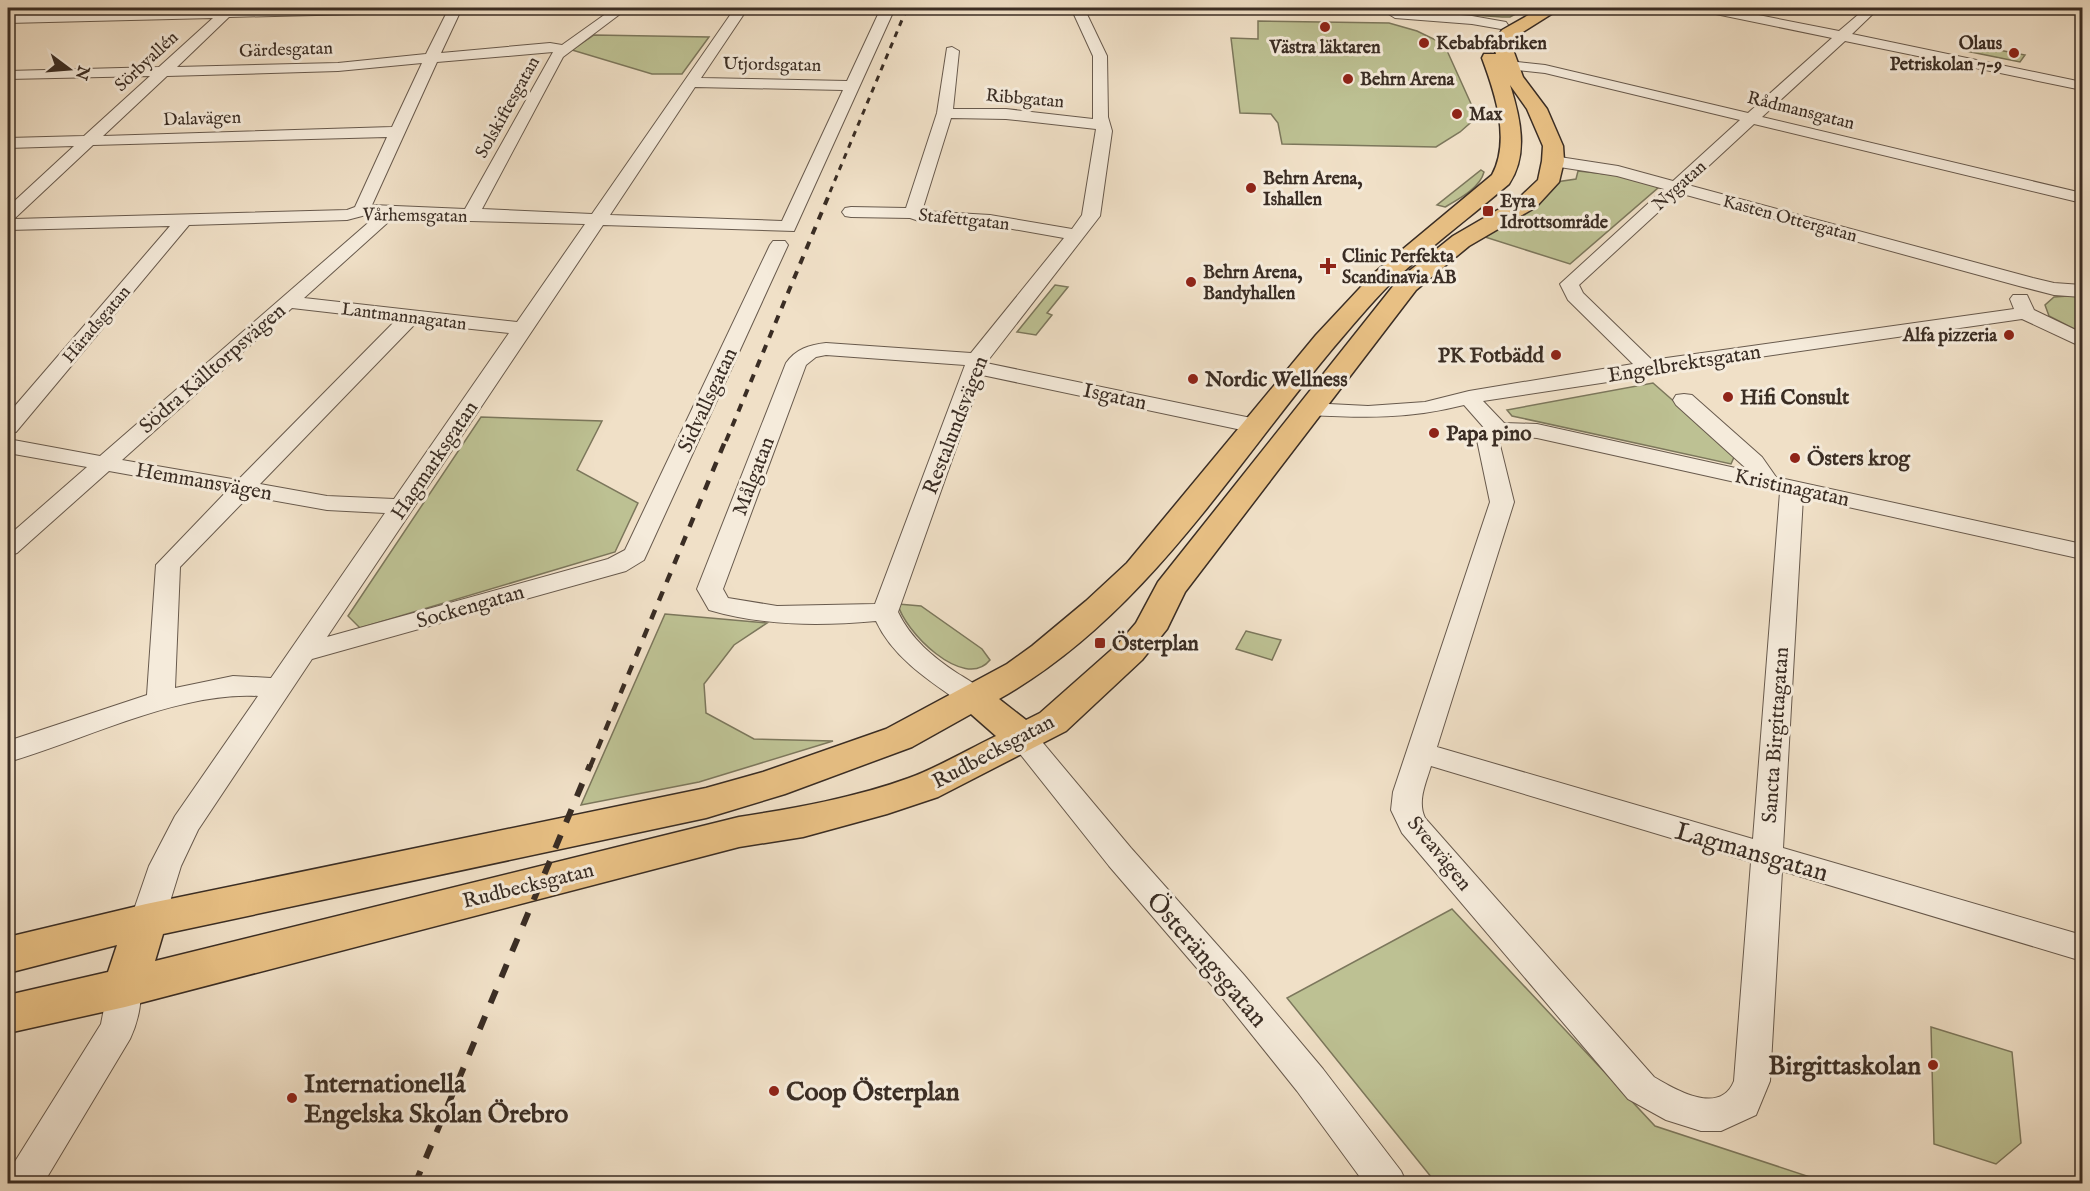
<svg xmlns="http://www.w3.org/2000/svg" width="2090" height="1191" font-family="'IM FELL English',serif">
<rect width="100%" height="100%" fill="#f0e0c7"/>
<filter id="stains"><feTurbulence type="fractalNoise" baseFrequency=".00333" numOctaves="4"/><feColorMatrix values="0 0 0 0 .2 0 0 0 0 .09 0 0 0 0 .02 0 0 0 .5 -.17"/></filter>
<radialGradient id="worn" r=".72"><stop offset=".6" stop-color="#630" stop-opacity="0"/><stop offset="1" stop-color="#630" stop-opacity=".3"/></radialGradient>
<g fill="#bdc193" stroke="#7c775c" stroke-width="1.5">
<polygon points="1441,8 1527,8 1510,17 1502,17 1443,13"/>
<polygon points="1258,21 1389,23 1417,31 1444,44 1477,117 1460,132 1436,147 1282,144 1278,123 1271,114 1240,113 1231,38 1258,39"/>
<polygon points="594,35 709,37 682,74 652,74 572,50"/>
<polygon points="1972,45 2025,55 2020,62 1966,51"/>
<path d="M1481,170L1484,172C1480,188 1459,199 1445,207L1437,205Z"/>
<polygon points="1578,171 1616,175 1659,187 1570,264 1485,237 1548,194 1556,182 1576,179"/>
<polygon points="1055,285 1068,287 1047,313 1052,315 1036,335 1017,332"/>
<polygon points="2082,295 2082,333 2049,316 2045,305 2054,297"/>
<polygon points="1653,383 1735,455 1731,464 1512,416 1507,410"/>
<polygon points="481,417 602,421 577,470 638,503 615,552 360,628 348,616"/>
<path d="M898,604L921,606L982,649L990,660C964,692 903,630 898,604Z"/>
<polygon points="665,614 767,623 734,645 704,684 706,713 754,739 833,741 699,782 581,805"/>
<polygon points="1246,631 1281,640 1272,660 1236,649"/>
<polygon points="1452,909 1655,1126 1816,1179 1816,1183 1436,1183 1287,998"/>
<polygon points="1931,1027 2012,1052 2021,1143 1996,1164 1934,1144"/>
</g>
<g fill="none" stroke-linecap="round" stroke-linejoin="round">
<polyline stroke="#768281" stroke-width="4" points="1431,8 1433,12"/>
<g stroke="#685a4d" stroke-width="2">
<g id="minor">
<path d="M224,8H447L440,12L229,17L177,67L338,63L426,54L449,8H462L441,53L550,43L562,45L614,8H628L563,57L482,209L592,214L735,8H748L701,78L847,81L881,8H895L794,231L603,225L327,637L608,559L625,550L770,245L773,241H785L788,245L644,560L626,571L312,659L198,830L181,866L168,908L157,930L146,934L135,930L130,921L149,866L175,816L258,696C180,691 84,740 8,762V741L147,695L156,565L226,492L109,471L17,553L8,556V536L87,467L8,453V439L100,456L376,216L366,215L347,220L189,225L16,432L8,433V414L170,226L8,230V207L74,146L8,148V138L84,136L150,76L8,79V71L159,67L213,18L8,23V15L222,10ZM553,52L465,209L372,205L437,62ZM422,63L392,127L103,136L167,76L338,71ZM695,87L843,90L782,221L610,215ZM387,137L355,207L347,210L14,219L93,145ZM395,216L470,221L585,224L517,322L304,298ZM292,308L396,320L238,480L122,460ZM416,323L509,333L394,499L327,496L260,484ZM249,496L327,510L385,513L271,678L233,676L175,688L180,567Z"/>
<path d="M1071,8H1084L1107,56L1108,117L1112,131L1100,216L986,363L1256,419L1264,421L1267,426L1264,431L1256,433L982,375L898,612C911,639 933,657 957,673C968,680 980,686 987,697L983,704L973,707L963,704C931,682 893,658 876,621C820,626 764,626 709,610L697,589L786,363C796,349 809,345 826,343L971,353L1064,238L990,225L919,221L910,218L851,217L845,216L842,212L845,208L851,207L906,208L937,113L947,48L952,47L959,51L953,109H1006L1093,119V56ZM951,118L1006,119L1096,129L1082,215L1072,229L990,215L922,211ZM826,355L965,365L875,604L777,606L728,598L723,589L806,365L816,357Z"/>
<polygon points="1379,8 1472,16 1506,22 1508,25 1501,29 1472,24 1395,18"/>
<path d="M1700,8H1723L1839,31L1866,8H1879L1852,34L2082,82V90L1845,41L1762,117L2082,193V203L1754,124L1688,185L2033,278L2054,283L2082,285V297L2054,295L2019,286L1679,193L1579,285L1583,293L1652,360L2014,309L2010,299L2013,295H2027L2034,310L2082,333V347L2022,319L1648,373L1621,380L1483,401L1504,423L1537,424L1749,471L1676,405L1673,400L1676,395L1684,394L1692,395L1762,457L1776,477L2082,544V559L1803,497L1783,848L2082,935V961L1782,871L1770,1081L1756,1115L1721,1131H1701L1666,1120L1628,1099L1402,833L1391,810L1393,792L1490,502L1477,440L1486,430L1464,405C1409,419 1365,418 1309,415L1301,414L1298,409L1301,404L1309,403L1368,406L1425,402L1469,391L1633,364L1568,300L1560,284L1664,189L1617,176L1553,166L1545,161L1553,156L1618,166L1673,181L1740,120L1545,73L1509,69L1502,65L1509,61L1545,65L1748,113L1832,38L1706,12ZM1509,436L1537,438L1780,492L1753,839L1437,747L1514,502L1499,441ZM1431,766L1751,862L1734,1081C1720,1116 1676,1090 1654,1077L1425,818C1417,801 1426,783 1431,766Z"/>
<polygon points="1023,728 1033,731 1131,848 1244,975 1323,1069 1401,1171 1407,1184 1365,1184 1297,1091 1220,995 1109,866 1013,745 1009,738 1013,731"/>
<path d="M125,974L137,978C145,995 138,1022 130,1039L43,1184H8L9,1171L101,1024L108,988L113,978Z"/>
</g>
</g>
<g stroke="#3a2d24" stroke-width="3">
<path id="major" d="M1541,8H1561L1515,37L1511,44L1523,77L1547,109L1563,146L1564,161L1559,182L1536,207L1469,246L1416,290L1185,592L1167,629L1142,660L1066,731L938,797L887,814L803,837L739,847L125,1007L8,1033V995L108,972L117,945L8,973V937L146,904L706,788L763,772L886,729L1007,664L1032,646L1086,601L1127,563L1316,335L1373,274L1492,175C1511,140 1495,93 1482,58L1484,54H1496L1493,44L1502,30ZM1510,85L1527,109L1543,146L1542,161L1538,180L1520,197L1453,236L1398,280L1158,582L1136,623L1118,644L1040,713L1026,720L999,699C1143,618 1230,471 1334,347C1352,326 1371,303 1391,283C1429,248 1470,217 1509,184C1529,154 1520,117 1510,85ZM971,714L996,736C967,750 939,767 909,778C854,798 796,808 739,817L155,961L163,934L706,818L785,794L912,747Z"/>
</g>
<use href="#minor" fill="#f5ebdb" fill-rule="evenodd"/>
<use href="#major" fill="#e8c084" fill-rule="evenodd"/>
<polyline stroke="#3a2d24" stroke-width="3" stroke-dasharray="6 6" stroke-linecap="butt" points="830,192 907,8"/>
<polyline stroke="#3a2d24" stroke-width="4" stroke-dasharray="8 8" stroke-linecap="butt" points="726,441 831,190"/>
<polyline stroke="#3a2d24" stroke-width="4.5" stroke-dasharray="10 10" stroke-linecap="butt" points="590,767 726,439"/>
<polyline stroke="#3a2d24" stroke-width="6" stroke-dasharray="14 14" stroke-linecap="butt" points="415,1184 590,765"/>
</g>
<g fill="#8f2418" stroke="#f5ebdb" stroke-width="2">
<circle cx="1325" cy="27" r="6"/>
<circle cx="1424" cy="43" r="6"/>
<circle cx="2014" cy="53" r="6"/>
<circle cx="1348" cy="79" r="6"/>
<circle cx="1457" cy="114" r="6"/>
<circle cx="1251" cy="188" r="6"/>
<rect x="1482" y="205" width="12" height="12" rx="3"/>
<path d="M1325 257h6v6h6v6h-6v6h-6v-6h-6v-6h6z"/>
<circle cx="1191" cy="282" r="6"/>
<circle cx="2009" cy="335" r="6"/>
<circle cx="1556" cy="355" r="6"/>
<circle cx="1193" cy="379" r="6"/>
<circle cx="1728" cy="397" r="6"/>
<circle cx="1434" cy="433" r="6"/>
<circle cx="1795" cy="458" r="6"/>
<rect x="1094" y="637" width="12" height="12" rx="3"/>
<circle cx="1933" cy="1065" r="6"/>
<circle cx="774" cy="1091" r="6"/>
<circle cx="292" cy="1098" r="6"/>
</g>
<g text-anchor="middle" stroke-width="6" stroke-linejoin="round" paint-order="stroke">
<g font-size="18" font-weight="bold" fill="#3a2d24" stroke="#f5ebdb" text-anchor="start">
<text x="1436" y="49">Kebabfabriken</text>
<text x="2002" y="49" text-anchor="end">Olaus<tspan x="2002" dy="21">Petriskolan 7-9</tspan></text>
<text x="1325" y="53" text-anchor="middle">Västra läktaren</text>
<text x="1360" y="85">Behrn Arena</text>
<text x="1469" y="120">Max</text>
<text x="1263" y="184">Behrn Arena,<tspan x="1263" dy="21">Ishallen</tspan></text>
<text x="1500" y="207">Eyra<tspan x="1500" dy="21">Idrottsområde</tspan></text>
<text x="1342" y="262">Clinic Perfekta<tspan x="1342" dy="21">Scandinavia AB</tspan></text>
<text x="1203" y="278">Behrn Arena,<tspan x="1203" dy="21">Bandyhallen</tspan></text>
<text x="1997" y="341" text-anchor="end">Alfa pizzeria</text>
</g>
<g font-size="18" fill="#3a2d24" stroke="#f5ebdb">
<text transform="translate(286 49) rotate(-2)" y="6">Gärdesgatan</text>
<text transform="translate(146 61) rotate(-43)" y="6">Sörbyallén</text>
<text transform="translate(772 64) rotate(1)" y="6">Utjordsgatan</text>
<text transform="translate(1025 98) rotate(5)" y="6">Ribbgatan</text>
<text transform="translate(507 107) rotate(-61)" y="6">Solskiftesgatan</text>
<text transform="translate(1801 110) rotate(14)" y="6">Rådmansgatan</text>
<text transform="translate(202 118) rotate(-2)" y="6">Dalavägen</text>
<text transform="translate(1679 185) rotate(-42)" y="6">Nygatan</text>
<text transform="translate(415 215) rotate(1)" y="6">Vårhemsgatan</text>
<text transform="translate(1790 218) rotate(15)" y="6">Kasten Ottergatan</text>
<text transform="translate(964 219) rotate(6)" y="6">Stafettgatan</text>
<text transform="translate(404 316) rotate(7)" y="6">Lantmannagatan</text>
<text transform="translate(96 324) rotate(-50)" y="6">Häradsgatan</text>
</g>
<g font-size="21" font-weight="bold" fill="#3a2d24" stroke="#f5ebdb" text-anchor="start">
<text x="1544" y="362" text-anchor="end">PK Fotbädd</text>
<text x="1205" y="386">Nordic Wellness</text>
<text x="1740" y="404">Hifi Consult</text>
<text x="1446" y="440">Papa pino</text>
<text x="1807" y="465">Östers krog</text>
<text x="1112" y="650">Österplan</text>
</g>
<g font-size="21" fill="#3a2d24" stroke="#f5ebdb">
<text transform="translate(1684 363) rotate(-9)" y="7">Engelbrektsgatan</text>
<text transform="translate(212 368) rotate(-41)" y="7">Södra Källtorpsvägen</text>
<text transform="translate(1115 396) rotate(12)" y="7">Isgatan</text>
<text transform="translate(707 400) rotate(-65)" y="7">Sidvallsgatan</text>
<text transform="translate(955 425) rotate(-69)" y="7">Restalundsvägen</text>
<text transform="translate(434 460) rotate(-56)" y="7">Hagmarksgatan</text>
<text transform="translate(753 476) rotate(-69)" y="7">Målgatan</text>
<text transform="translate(204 481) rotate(10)" y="7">Hemmansvägen</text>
<text transform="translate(1792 487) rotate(12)" y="7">Kristinagatan</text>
<text transform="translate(470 606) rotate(-16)" y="7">Sockengatan</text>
<text transform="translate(1775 735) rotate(-86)" y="7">Sancta Birgittagatan</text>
<text transform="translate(993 751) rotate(-28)" y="7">Rudbecksgatan</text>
<text transform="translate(1440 853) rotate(51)" y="7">Sveavägen</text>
<text transform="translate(528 885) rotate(-14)" y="7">Rudbecksgatan</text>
</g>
<g font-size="26" fill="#3a2d24" stroke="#f5ebdb">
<text transform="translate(1752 851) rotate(16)" y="9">Lagmansgatan</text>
<text transform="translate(1208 959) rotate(49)" y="9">Österängsgatan</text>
</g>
<g font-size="26" font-weight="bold" fill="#3a2d24" stroke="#f5ebdb" text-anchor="start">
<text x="1921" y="1074" text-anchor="end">Birgittaskolan</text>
<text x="304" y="1092">Internationella<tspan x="304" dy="30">Engelska Skolan Örebro</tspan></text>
<text x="786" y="1100">Coop Österplan</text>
</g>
</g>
<rect width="2090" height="1191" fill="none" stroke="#f0e0c7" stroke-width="30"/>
<rect x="9" y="9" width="2072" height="1173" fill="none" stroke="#3a2d24" stroke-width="3"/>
<rect x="15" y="15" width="2060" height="1161" fill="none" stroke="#3a2d24" stroke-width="1.5"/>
<g transform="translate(69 69) rotate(106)" stroke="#f5ebdb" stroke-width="4.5" paint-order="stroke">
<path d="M0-4.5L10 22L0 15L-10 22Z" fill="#3a2d24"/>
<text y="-9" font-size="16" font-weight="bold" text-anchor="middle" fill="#3a2d24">N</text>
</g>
<rect width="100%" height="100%" filter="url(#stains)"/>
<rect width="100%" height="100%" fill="url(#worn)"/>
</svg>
